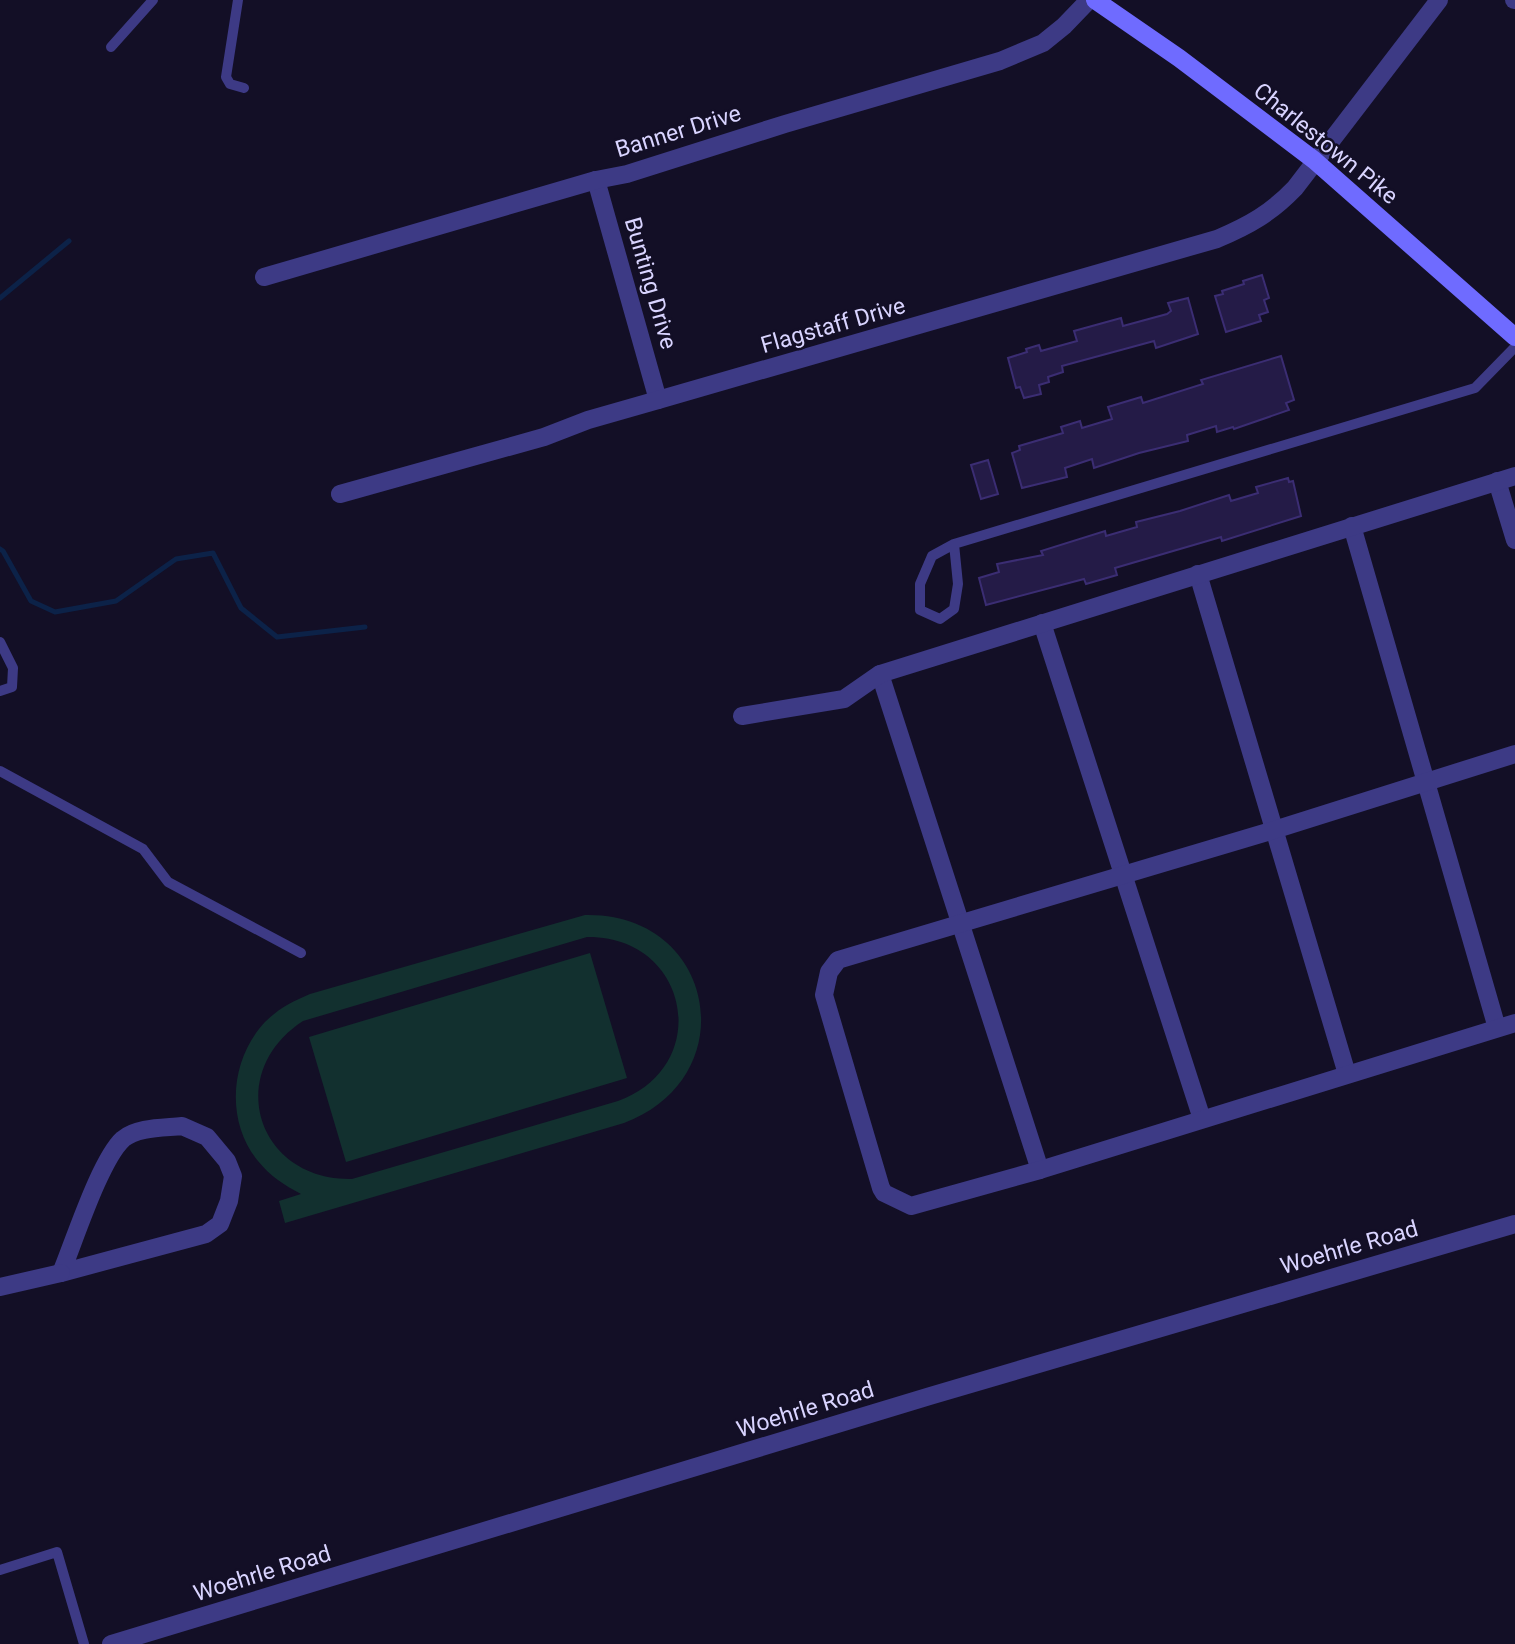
<svg xmlns="http://www.w3.org/2000/svg" width="1515" height="1644" font-family="Roboto,sans-serif">
<rect width="100%" height="100%" fill="#130f26"/>
<g fill="#12302f" fill-rule="evenodd">
<path d="M585,915C716,912 746,1077 624,1123L285,1223L279,1201L301,1194C284,1185 270,1176 258,1161C225,1121 230,1059 265,1022C278,1009 293,1001 310,994ZM587,937C690,936 714,1066 618,1101L352,1179C257,1181 223,1073 303,1021Z"/>
<polygon points="590,953 627,1078 346,1162 309,1037"/>
</g>
<g fill="none" stroke-linecap="round" stroke-linejoin="round">
<g stroke="#0c2248" stroke-width="5">
<polyline points="0,298 69,241"/>
<polyline points="0,549 3,551 31,601 55,612 116,601 176,559 213,553 241,608 277,637 365,627"/>
</g>
</g>
<g fill="#241b47" stroke="#3b2d73" stroke-width="2">
<polygon points="1262,275 1269,298 1264,300 1268,312 1259,315 1261,321 1226,332 1215,296 1223,294 1222,291 1244,284 1243,281"/>
<polygon points="1188,298 1198,334 1156,348 1154,341 1062,366 1063,372 1048,377 1049,382 1039,385 1041,394 1024,398 1020,387 1016,388 1008,358 1027,352 1026,349 1039,345 1041,351 1077,341 1074,331 1121,318 1123,326 1167,314 1171,311 1168,303"/>
<polygon points="1281,356 1294,400 1286,403 1289,410 1234,429 1233,427 1217,432 1216,426 1187,435 1188,441 1139,453 1094,468 1092,459 1065,468 1067,477 1022,488 1012,453 1020,450 1019,446 1063,433 1061,427 1080,421 1082,428 1112,419 1108,407 1141,397 1143,403 1203,384 1201,380"/>
<polygon points="988,460 998,494 981,499 971,465"/>
<polygon points="1288,478 1289,482 1293,481 1301,516 1222,541 1221,537 1115,568 1117,575 1086,584 1084,579 986,605 979,578 999,572 997,564 1043,555 1041,551 1105,531 1106,536 1137,527 1136,522 1180,511 1229,495 1231,501 1258,493 1256,487"/>
</g>
<g fill="none" stroke-linecap="round" stroke-linejoin="round">
<g stroke="#3d3a85" stroke-width="10">
<polyline points="238,0 226,77 230,84 244,88"/>
<polyline points="111,47 153,0"/>
<polyline points="954,544 958,584 954,609 940,619 920,610 920,584 932,556 954,544 1475,388 1515,347"/>
<polyline points="0,642 13,668 12,687 0,691"/>
<polyline points="0,771 143,849 168,882 301,953"/>
<polyline points="0,1570 57,1552 84,1644"/>
</g>
<g stroke="#3d3a85" stroke-width="18">
<polyline points="1514,0 1515,0"/>
<polyline points="596,180 658,400"/>
<polyline points="264,277 596,180 627,174 785,124 1000,61 1043,43 1064,26 1089,0"/>
<polyline points="1497,481 1515,540"/>
<path d="M340,494L544,437L588,420L658,400L1217,239C1250,225 1271,213 1295,188L1439,0"/>
<polyline points="1352,526 1497,1028"/>
<polyline points="1198,574 1347,1074"/>
<polyline points="1042,623 1202,1119"/>
<polyline points="880,674 1040,1170"/>
<polyline points="742,716 844,699 880,674 1515,476"/>
<polyline points="1515,754 1274,830 838,960 829,972 824,995 881,1188 884,1193 911,1206 1040,1170 1515,1023"/>
<path d="M182,1126L207,1137L227,1161L233,1176L229,1201L220,1224L206,1234L61,1273C74,1242 100,1160 123,1139C137,1127 164,1128 182,1126Z"/>
<polyline points="0,1287 61,1273"/>
<polyline points="111,1644 930,1396 1515,1224"/>
</g>
<polyline stroke="#6f6bff" stroke-width="18" points="1095,0 1179,58 1314,160 1515,337"/>
</g>
<g text-anchor="middle" stroke-width="5" stroke-linejoin="round" paint-order="stroke">
<g font-size="23" fill="#d9d4ff" stroke="#130f26">
<text transform="translate(678 131) rotate(-17)" y="8">Banner Drive</text>
<text transform="translate(1326 143) rotate(39)" y="8">Charlestown Pike</text>
<text transform="translate(651 283) rotate(74)" y="8">Bunting Drive</text>
<text transform="translate(833 325) rotate(-16)" y="8">Flagstaff Drive</text>
<text transform="translate(1349 1247) rotate(-16)" y="8">Woehrle Road</text>
<text transform="translate(805 1409) rotate(-17)" y="8">Woehrle Road</text>
<text transform="translate(262 1573) rotate(-17)" y="8">Woehrle Road</text>
</g>
</g>
</svg>
